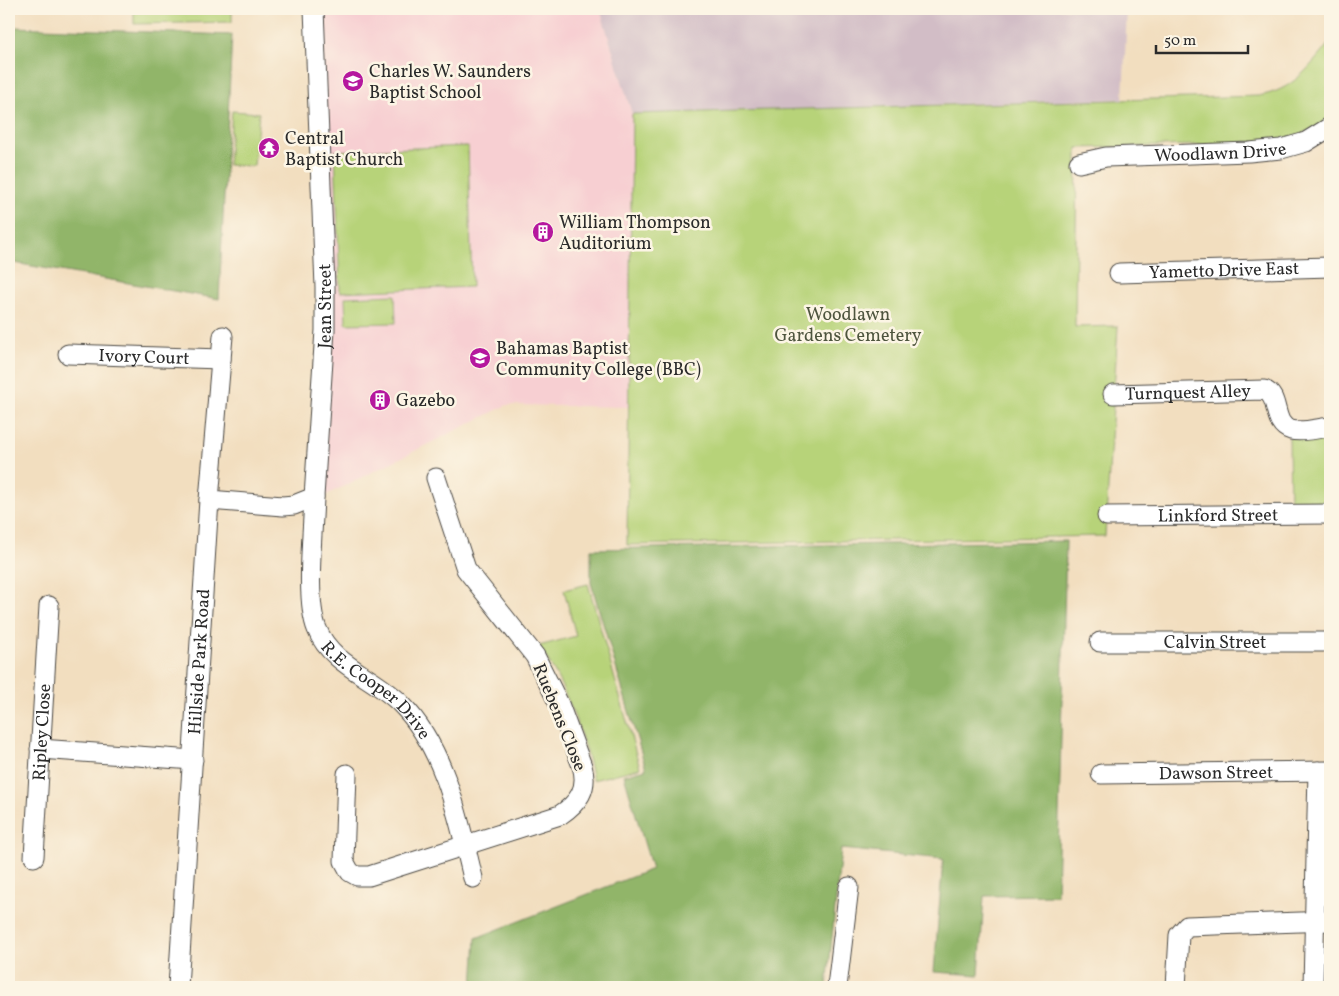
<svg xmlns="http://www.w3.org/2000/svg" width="1339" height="996" font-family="Vollkorn,serif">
<rect width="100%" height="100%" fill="#fcf5e5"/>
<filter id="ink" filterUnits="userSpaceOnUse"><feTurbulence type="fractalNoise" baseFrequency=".02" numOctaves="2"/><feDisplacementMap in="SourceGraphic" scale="10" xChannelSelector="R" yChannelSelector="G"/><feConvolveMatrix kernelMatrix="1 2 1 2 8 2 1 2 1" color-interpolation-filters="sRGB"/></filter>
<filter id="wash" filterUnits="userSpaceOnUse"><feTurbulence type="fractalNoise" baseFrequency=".0096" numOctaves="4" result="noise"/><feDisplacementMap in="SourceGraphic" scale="20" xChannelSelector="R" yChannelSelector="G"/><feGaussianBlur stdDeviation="1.12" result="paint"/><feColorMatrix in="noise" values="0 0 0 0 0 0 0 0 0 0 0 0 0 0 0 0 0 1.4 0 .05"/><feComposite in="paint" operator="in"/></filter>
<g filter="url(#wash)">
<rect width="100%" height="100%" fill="#f2debf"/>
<polygon fill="#f7cfd2" points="323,9 600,9 632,114 629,407 507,405 322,497"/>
<polygon fill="#d2bdc6" points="600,9 1127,9 1123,99 632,114"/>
<g fill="#b7d379" stroke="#717f52">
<polygon points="134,9 232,9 232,22 134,24"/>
<path d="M1330,42V118L1317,127L1285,140L1236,144L1077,148L1075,327L1118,326L1105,536L627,545L632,114L1258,96C1292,91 1309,68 1330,42Z"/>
<polygon points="232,111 259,113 254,166 228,165"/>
<polygon points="468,146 472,287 340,292 335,151"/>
<polygon points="395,295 396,323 346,324 345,297"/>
<polygon points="1330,433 1330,507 1290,508 1289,437"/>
<path d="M588,584L640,768L593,780C583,733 565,685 539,646L576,636L564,590Z"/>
</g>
<g fill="#91b569" stroke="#5e704a">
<polygon points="14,27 232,35 219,299 9,262"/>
<polygon points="1066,541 1057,895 984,896 979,975 934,972 943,859 841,849 827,987 473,987 476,938 652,869 624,775 646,769 591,583 591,549"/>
</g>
</g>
<g filter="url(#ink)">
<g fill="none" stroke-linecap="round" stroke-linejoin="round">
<g stroke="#494641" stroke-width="21">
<g id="minor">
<path id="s1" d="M1079,163L1106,157L1249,152L1281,149L1306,142L1330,127"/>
<path id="s2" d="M1119,273L1330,267"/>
<path id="s3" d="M68,354L221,359"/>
<path id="s4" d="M1113,394L1264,390C1281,396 1271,424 1291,430C1303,433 1318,428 1330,427"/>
<path id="s5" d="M314,497C313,531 305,600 317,629C331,665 376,678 401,704C445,748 459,820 473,878"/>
<path id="s6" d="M209,500L283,506L294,505L314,497L325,330V287L314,9"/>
<path id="s7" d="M1107,516L1330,514"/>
<path id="s8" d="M1100,642H1330"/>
<polyline points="40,749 193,760"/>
<path d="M347,774L344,861L350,872L357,876H369L560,815C578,803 589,789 582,766L559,704L535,656L466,569L436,478"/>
<path id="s9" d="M1101,774L1330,771"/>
<path id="s10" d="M34,857L49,606"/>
<path id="s11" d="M178,987L209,500L223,336"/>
<polyline points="837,987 849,887"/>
<polyline points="1176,987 1179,935 1187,926 1330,921"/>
<polyline points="1313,987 1318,771"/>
</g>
</g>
<use href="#minor" stroke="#fff" stroke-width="19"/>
</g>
</g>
<defs>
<g id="school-disc" transform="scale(1.125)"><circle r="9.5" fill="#b5179e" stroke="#fcf5e5"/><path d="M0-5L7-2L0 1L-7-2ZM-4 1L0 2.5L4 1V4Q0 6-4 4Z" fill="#fff"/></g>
<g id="temple-disc" transform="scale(1.125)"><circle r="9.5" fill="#b5179e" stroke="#fcf5e5"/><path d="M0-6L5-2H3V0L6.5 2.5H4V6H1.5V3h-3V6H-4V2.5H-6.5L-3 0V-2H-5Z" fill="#fff"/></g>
<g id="building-disc" transform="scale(1.125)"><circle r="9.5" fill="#b5179e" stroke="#fcf5e5"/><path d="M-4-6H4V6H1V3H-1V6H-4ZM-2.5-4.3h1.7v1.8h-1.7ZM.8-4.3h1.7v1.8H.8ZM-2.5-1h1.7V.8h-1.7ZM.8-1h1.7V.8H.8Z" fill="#fff"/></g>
<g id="university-disc" transform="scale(1.125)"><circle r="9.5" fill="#b5179e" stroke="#fcf5e5"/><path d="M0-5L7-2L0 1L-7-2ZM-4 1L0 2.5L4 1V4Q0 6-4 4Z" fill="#fff"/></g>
</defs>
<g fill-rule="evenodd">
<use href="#school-disc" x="353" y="81"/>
<use href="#temple-disc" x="269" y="148"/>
<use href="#building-disc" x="543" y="232"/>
<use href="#university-disc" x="480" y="358"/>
<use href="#building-disc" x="380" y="400"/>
</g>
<g text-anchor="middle" stroke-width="5" stroke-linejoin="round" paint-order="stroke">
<g font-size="18" fill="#2b2b2b" stroke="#fcf5e5" text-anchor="start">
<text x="369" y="77">Charles W. Saunders<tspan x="369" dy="21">Baptist School</tspan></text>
<text x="285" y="144">Central<tspan x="285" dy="21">Baptist Church</tspan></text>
<text x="559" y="228">William Thompson<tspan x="559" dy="21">Auditorium</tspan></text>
<text x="496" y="354">Bahamas Baptist<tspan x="496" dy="21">Community College (BBC)</tspan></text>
<text x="396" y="406">Gazebo</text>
</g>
<g font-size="18" fill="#2b2b2b" stroke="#fcf5e5">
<text dy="6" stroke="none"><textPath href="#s1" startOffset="142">Woodlawn Drive</textPath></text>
<text dy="6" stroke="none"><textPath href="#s2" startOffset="105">Yametto Drive East</textPath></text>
<text dy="6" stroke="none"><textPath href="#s6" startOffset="298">Jean Street</textPath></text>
<text dy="6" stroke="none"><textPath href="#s3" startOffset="76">Ivory Court</textPath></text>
<text dy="6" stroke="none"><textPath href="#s4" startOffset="75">Turnquest Alley</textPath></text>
<text dy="6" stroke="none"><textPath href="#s7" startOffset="111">Linkford Street</textPath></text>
<text dy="6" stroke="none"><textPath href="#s8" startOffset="115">Calvin Street</textPath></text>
<text dy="6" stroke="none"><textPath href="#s11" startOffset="326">Hillside Park Road</textPath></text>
<text dy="6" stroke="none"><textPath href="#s5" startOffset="219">R.E. Cooper Drive</textPath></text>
<text transform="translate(560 717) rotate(68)" y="6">Ruebens Close</text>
<text dy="6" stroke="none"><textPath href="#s10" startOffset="125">Ripley Close</textPath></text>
<text dy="6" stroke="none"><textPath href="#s9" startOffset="115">Dawson Street</textPath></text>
</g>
<g font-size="18" fill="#4e553e" stroke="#fcf5e5">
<text x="848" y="320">Woodlawn<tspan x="848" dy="21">Gardens Cemetery</tspan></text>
</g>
</g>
<rect width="1339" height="996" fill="none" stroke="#fcf5e5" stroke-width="30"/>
<path d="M1156 45v8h92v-8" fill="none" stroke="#2b2b2b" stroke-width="2.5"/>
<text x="1164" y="45" font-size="15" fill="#2b2b2b" stroke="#fcf5e5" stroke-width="4" paint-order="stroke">50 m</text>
</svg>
